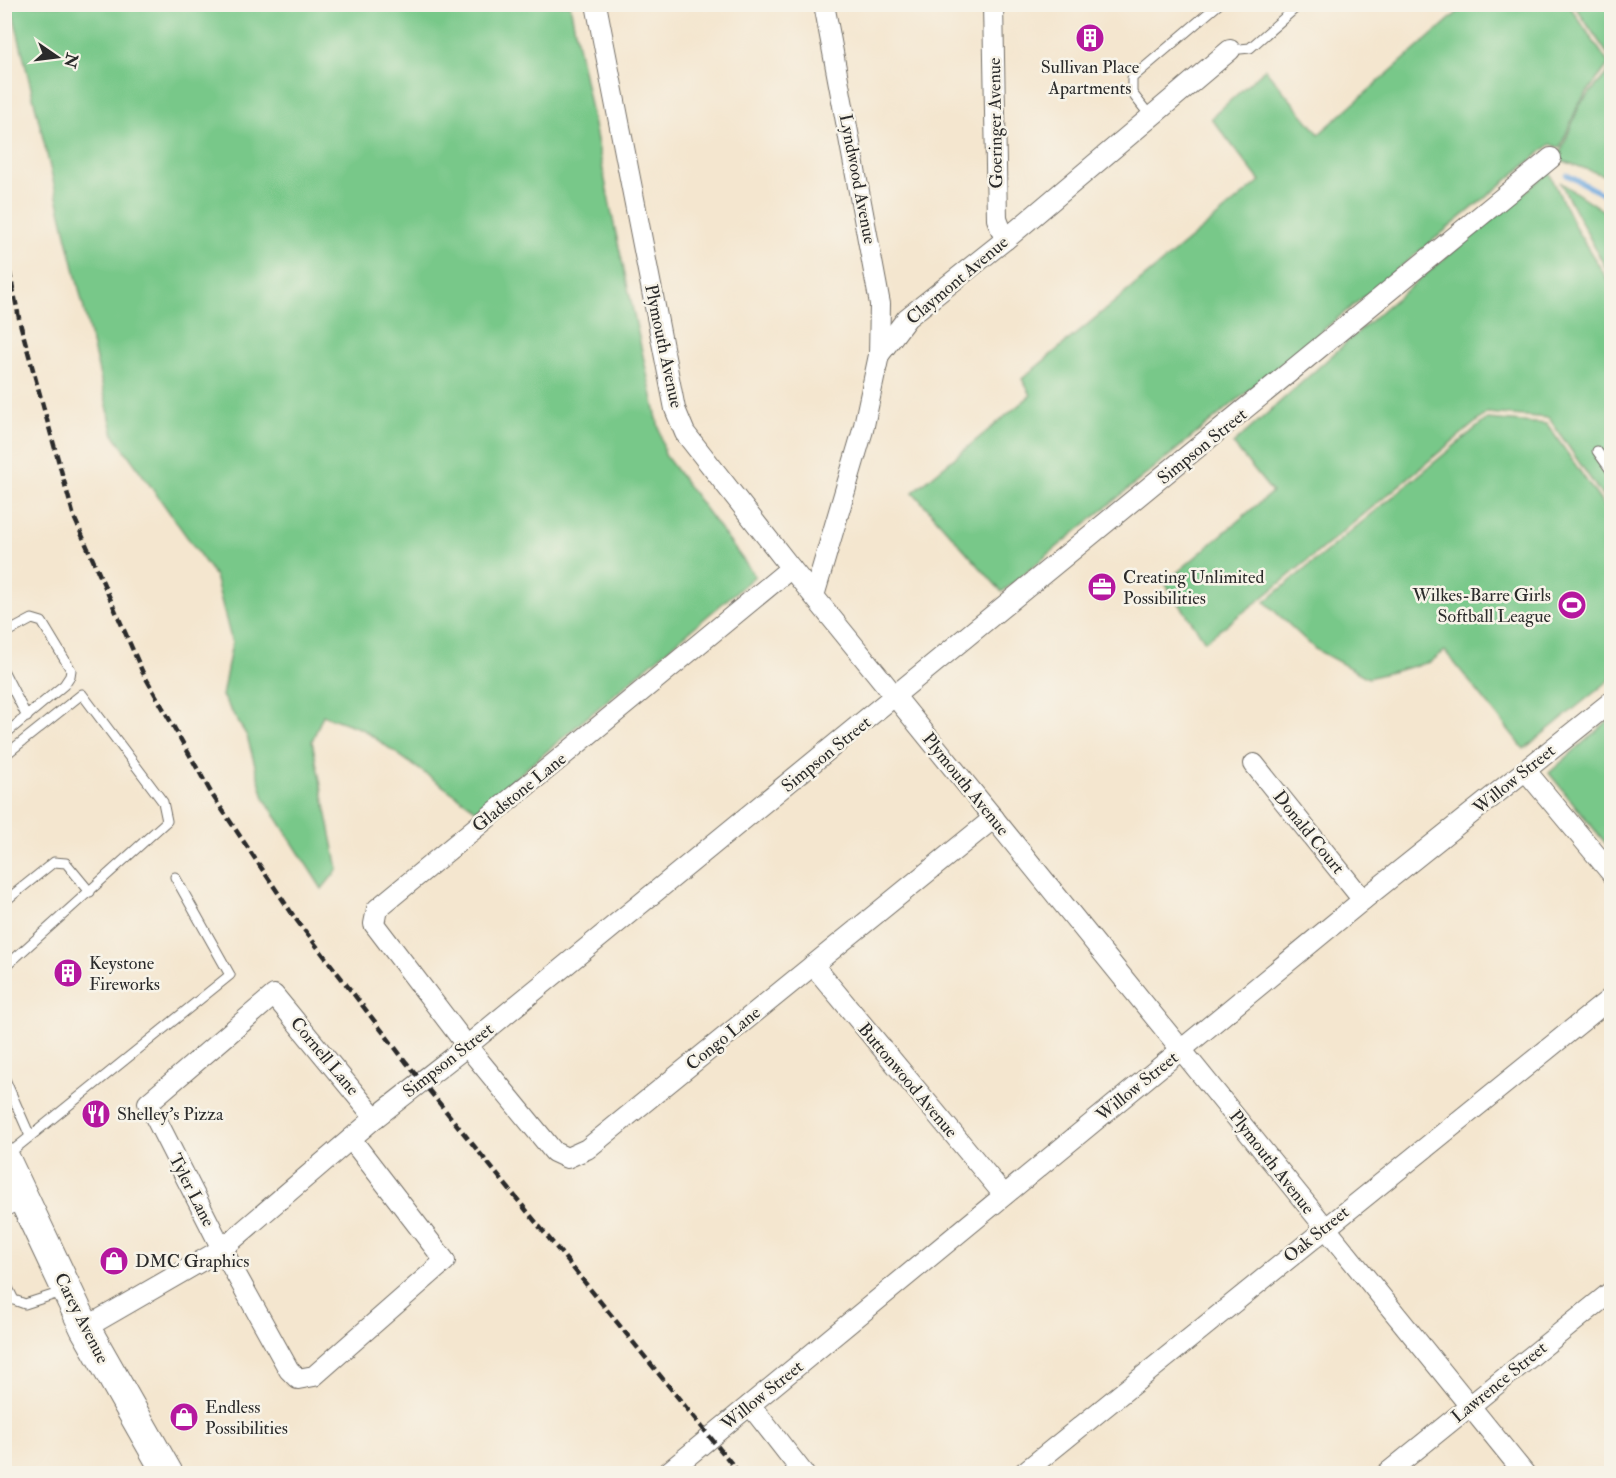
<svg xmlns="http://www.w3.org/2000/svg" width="1616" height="1478" font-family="'IM FELL Double Pica',serif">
<rect width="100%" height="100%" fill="#f7f3e8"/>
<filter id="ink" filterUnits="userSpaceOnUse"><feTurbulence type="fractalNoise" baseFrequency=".0167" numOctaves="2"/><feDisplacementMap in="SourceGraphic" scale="12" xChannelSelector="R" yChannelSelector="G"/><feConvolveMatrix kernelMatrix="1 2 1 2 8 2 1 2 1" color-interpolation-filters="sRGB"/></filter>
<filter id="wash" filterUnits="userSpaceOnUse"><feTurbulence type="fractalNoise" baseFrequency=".008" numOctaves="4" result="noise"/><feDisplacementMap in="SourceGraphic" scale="24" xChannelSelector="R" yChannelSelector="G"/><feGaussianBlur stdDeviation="1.35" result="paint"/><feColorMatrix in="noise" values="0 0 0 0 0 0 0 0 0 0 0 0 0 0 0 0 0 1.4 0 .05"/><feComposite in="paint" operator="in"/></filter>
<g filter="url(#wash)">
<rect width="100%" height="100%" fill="#f4e6cf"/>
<g fill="#78c889" stroke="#527a5a" stroke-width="1.5">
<polygon points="8,5 570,5 613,220 665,455 755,576 477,810 362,729 323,715 312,741 338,869 322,889 264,798 247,736 222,696 232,643 215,576 114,435 14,17"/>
<polygon points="1466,5 1569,5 1609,64 1579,103 1560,148 1551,144 1002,592 913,492 1031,395 1022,379 1260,181 1211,118 1265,69 1319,134"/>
<polygon points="1574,5 1611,5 1611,59"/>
<polygon points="1611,69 1611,178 1558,159 1580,104"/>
<polygon points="1549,172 1577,231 1611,285 1611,509 1549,418 1487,413 1262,598 1205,641 1165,583 1272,492 1233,444 1385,308"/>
<polygon points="1560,182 1611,216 1611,278"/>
<polygon points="1487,419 1547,424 1611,516 1611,679 1524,749 1445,651 1430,662 1368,678 1315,649 1265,602"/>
<polygon points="1611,718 1611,850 1549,773"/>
</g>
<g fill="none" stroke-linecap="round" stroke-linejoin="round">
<polyline stroke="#6ea9df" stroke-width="5" points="1567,175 1612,199"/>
</g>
</g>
<g filter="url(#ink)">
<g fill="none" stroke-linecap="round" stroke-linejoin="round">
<g stroke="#716c64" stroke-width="11">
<g id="lane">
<polyline points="1230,50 1250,48 1300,4"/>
<polyline points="1151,117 1132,93 1132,78 1219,4"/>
<polyline points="1597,451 1612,472"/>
<polyline points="4,634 32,619 42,622 71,670 70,676 64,685 4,735"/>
<polyline points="4,672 27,717"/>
<polyline points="4,756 82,694 163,802 167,821 4,968"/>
<polyline points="4,902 54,862 66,863 90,892"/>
<polyline points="4,1077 30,1136"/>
<polyline points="6,1156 230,975 175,877"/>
<polyline points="4,1212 21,1205"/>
<polyline points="4,1280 14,1300 25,1304 62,1292"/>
</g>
</g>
<g stroke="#716c64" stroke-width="22">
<g id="street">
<polyline points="596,4 675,409 685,433 791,568 1525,1474"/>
<polyline points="824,4 880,304 879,355"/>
<polyline points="993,4 997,219 1005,240"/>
<polyline points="791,568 377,909 374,924 467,1046 554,1152 567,1158 587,1149 994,818"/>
<polyline points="814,596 863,430 879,355 907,318 1005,240 1230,50"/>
<polyline points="1254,764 1363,900"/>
<polyline points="1526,771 1612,874"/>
<polyline points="813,965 1004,1195"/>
<polyline points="351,1139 445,1261 314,1376 298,1379 289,1370 222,1249 148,1103 274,995 375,1118"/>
<polyline points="85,1328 222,1249 375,1118 467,1046 1551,158"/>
<polyline points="750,1405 804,1474"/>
<polyline points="666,1474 1363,900 1612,701"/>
<polyline points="1022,1474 1612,997"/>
<polyline points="1386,1474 1612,1291"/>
</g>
</g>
<g stroke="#716c64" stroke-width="32">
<polyline id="primary" points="4,1157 85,1328 168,1474"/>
</g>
<use href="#lane" stroke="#fff" stroke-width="9"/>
<use href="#street" stroke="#fff" stroke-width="20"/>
<use href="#primary" stroke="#fff" stroke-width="30"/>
<polyline stroke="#2b2b2b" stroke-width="4.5" stroke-dasharray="9 4.5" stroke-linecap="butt" points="4,244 20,323 74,517 143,673 213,796 295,918 406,1062 740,1474"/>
</g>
</g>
<defs>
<g id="building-disc" transform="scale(1.5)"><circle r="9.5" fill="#b5179e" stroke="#f7f3e8"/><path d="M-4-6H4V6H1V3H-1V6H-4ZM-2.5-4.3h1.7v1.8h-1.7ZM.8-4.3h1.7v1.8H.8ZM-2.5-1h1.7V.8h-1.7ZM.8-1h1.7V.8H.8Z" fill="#fff"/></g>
<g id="office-disc" transform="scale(1.5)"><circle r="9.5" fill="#b5179e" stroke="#f7f3e8"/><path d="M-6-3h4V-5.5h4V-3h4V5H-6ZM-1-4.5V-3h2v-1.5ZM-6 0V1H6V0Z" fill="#fff"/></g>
<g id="stadium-disc" transform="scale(1.5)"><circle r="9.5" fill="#b5179e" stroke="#f7f3e8"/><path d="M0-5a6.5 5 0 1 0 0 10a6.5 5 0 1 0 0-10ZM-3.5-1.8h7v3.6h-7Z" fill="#fff"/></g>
<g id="restaurant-disc" transform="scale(1.5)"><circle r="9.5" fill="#b5179e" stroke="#f7f3e8"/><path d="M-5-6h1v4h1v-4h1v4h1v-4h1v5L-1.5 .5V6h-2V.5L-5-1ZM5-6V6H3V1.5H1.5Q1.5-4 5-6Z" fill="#fff"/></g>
<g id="shop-disc" transform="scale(1.5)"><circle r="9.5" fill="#b5179e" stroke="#f7f3e8"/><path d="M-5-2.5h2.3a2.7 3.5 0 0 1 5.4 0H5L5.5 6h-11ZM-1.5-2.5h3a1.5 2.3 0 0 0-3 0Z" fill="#fff"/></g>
</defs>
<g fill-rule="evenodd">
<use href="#building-disc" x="1090" y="38"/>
<use href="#office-disc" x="1102" y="587"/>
<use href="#stadium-disc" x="1572" y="605"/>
<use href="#building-disc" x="68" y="973"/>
<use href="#restaurant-disc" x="96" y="1114"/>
<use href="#shop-disc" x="114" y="1261"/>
<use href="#shop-disc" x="184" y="1417"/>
</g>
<g text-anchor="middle" stroke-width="5" stroke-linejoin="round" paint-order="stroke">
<g font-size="18" fill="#2b2b2b" stroke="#f7f3e8" text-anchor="start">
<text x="1090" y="73" text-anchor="middle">Sullivan Place<tspan x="1090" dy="21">Apartments</tspan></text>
<text x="1123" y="583">Creating Unlimited<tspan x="1123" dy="21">Possibilities</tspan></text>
<text x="1551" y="601" text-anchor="end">Wilkes-Barre Girls<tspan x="1551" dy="21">Softball League</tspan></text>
<text x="89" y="969">Keystone<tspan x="89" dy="21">Fireworks</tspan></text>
<text x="117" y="1120">Shelley's Pizza</text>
<text x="135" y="1267">DMC Graphics</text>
<text x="205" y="1413">Endless<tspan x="205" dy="21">Possibilities</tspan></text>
</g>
<g font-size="18" fill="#2b2b2b" stroke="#f7f3e8">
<text transform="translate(995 123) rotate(-91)" y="6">Goeringer Avenue</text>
<text transform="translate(858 179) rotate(79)" y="6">Lyndwood Avenue</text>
<text transform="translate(957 280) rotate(-40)" y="6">Claymont Avenue</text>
<text transform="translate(664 346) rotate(78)" y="6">Plymouth Avenue</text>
<text transform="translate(1202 446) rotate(-39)" y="6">Simpson Street</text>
<text transform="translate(826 754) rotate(-39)" y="6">Simpson Street</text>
<text transform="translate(1514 779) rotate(-39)" y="6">Willow Street</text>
<text transform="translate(966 784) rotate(51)" y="6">Plymouth Avenue</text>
<text transform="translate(519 792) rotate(-39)" y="6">Gladstone Lane</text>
<text transform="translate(1309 832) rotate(51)" y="6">Donald Court</text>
<text transform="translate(723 1038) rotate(-39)" y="6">Congo Lane</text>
<text transform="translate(325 1056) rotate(50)" y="6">Cornell Lane</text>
<text transform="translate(448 1060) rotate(-38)" y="6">Simpson Street</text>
<text transform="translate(908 1080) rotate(50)" y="6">Buttonwood Avenue</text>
<text transform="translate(1137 1086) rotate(-39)" y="6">Willow Street</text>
<text transform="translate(1272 1162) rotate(52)" y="6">Plymouth Avenue</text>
<text transform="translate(192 1190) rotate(63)" y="6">Tyler Lane</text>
<text transform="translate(1316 1234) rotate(-39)" y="6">Oak Street</text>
<text transform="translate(82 1318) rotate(63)" y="6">Carey Avenue</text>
<text transform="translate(1499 1382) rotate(-39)" y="6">Lawrence Street</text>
<text transform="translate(762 1395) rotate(-39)" y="6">Willow Street</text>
</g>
</g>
<rect width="1616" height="1478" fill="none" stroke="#f7f3e8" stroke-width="24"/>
<g transform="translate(57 57) rotate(104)" stroke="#f7f3e8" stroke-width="4.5" paint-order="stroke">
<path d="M0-4.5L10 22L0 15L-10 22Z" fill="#2b2b2b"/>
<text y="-9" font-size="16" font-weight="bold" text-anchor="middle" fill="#2b2b2b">N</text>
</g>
</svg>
